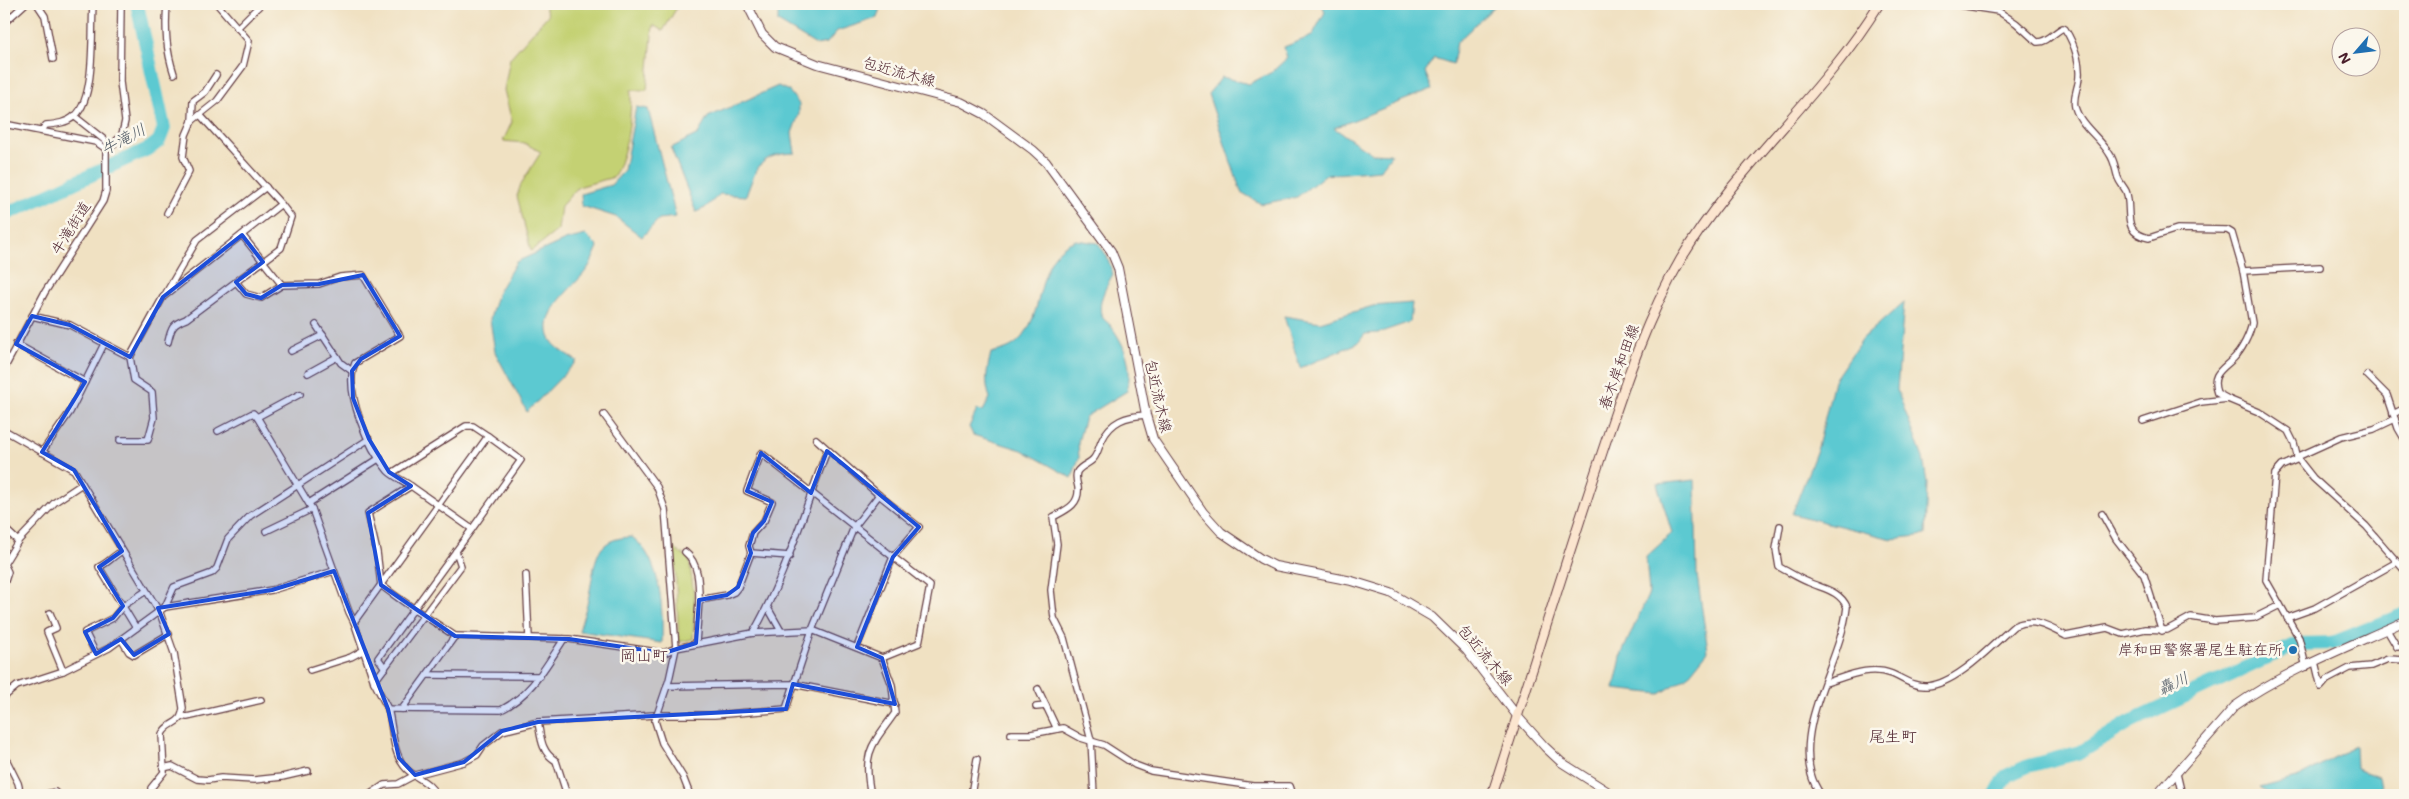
<svg xmlns="http://www.w3.org/2000/svg" width="2409" height="799" font-family="Mali,'Klee One',sans-serif">
<rect width="100%" height="100%" fill="#fbf7ec"/>
<filter id="ink" filterUnits="userSpaceOnUse"><feTurbulence type="fractalNoise" baseFrequency=".02" numOctaves="2"/><feDisplacementMap in="SourceGraphic" scale="10" xChannelSelector="R" yChannelSelector="G"/><feConvolveMatrix kernelMatrix="1 2 1 2 8 2 1 2 1" color-interpolation-filters="sRGB"/></filter>
<filter id="wash" filterUnits="userSpaceOnUse"><feTurbulence type="fractalNoise" baseFrequency=".0096" numOctaves="4" result="noise"/><feDisplacementMap in="SourceGraphic" scale="20" xChannelSelector="R" yChannelSelector="G"/><feGaussianBlur stdDeviation="1.12" result="paint"/><feColorMatrix in="noise" values="0 0 0 0 0 0 0 0 0 0 0 0 0 0 0 0 0 1.4 0 .05"/><feComposite in="paint" operator="in"/></filter>
<g filter="url(#wash)">
<rect width="100%" height="100%" fill="#f0e1c2"/>
<g fill="#c4d173" stroke="#87784f">
<path d="M544,4H679L663,31L653,25L647,90H631C631,121 628,148 614,177L578,187L561,206L558,230L531,251L517,196L521,184L541,152L524,143L503,141L512,122L504,90L510,58L548,15Z"/>
<polygon points="674,548 689,559 695,602 693,639 679,642"/>
</g>
<g fill="#5cc9d1" stroke="#53747e">
<polygon points="776,4 869,4 880,8 877,18 837,31 827,43 816,45 778,22 778,8"/>
<polygon points="1322,4 1497,4 1457,42 1453,64 1434,58 1425,72 1432,89 1334,128 1371,153 1392,154 1380,170 1325,175 1297,197 1261,204 1241,192 1208,94 1222,77 1249,84 1272,72 1287,58 1284,47 1312,36 1325,12"/>
<path d="M778,86L789,91L799,104V114L792,133L795,153C760,154 757,166 746,196L720,194L705,208L696,212L671,148L698,134L708,117Z"/>
<polygon points="636,107 648,109 676,217 659,219 642,237 616,217 582,206 581,194 611,185 624,171"/>
<path d="M586,235L598,247C595,253 592,262 588,268C576,286 541,309 549,336C553,347 568,355 577,361L527,412L495,352L490,319L498,292L516,262L565,240Z"/>
<path d="M1076,240L1098,243L1107,256L1113,274C1107,285 1095,306 1103,318C1105,321 1109,323 1111,326C1126,347 1133,366 1127,391L1085,417L1078,442L1079,458L1072,478L1022,450L973,435L969,427L977,410L983,411L990,398C984,381 987,370 991,353C999,351 1009,349 1016,343C1049,316 1031,256 1076,240Z"/>
<polygon points="1904,302 1897,390 1923,458 1927,483 1925,535 1892,539 1792,514 1818,447 1834,380 1863,338"/>
<polygon points="1412,303 1410,322 1378,333 1365,334 1358,343 1300,368 1284,316 1320,322 1373,306"/>
<polygon points="1695,480 1697,575 1708,651 1687,677 1660,694 1614,689 1622,653 1649,593 1646,557 1672,533 1657,484"/>
<path d="M632,537C662,559 663,609 662,643L579,631C583,617 588,603 590,590C596,560 594,538 632,537Z"/>
<polygon points="2355,746 2356,769 2379,777 2383,795 2271,795 2260,788 2297,778"/>
</g>
<g fill="none" stroke-linecap="round" stroke-linejoin="round">
<g stroke="#5cc9d1" stroke-width="14">
<polyline points="4,215 150,148 159,141 164,128 137,4"/>
<polyline points="1996,795 2006,776 2028,766 2081,752 2130,722 2297,644 2333,643 2405,614"/>
</g>
</g>
</g>
<g filter="url(#ink)">
<g fill="none" stroke-linecap="round" stroke-linejoin="round">
<g stroke="#633c42" stroke-width="8">
<g id="minor">
<polyline points="37,4 45,16 53,59"/>
<path d="M167,4C165,29 166,50 174,74"/>
<path d="M1953,4L1998,11L2016,23L2037,42C2047,43 2054,32 2063,28L2065,29C2075,45 2082,66 2078,84C2076,92 2073,99 2075,107C2080,125 2099,137 2109,153C2115,161 2115,169 2118,178C2120,183 2124,187 2126,191C2133,209 2120,233 2149,238L2177,229L2227,230L2232,233L2243,271L2252,323C2250,334 2242,350 2234,358C2223,369 2210,374 2217,393L2228,399"/>
<polyline points="4,23 25,4"/>
<polyline points="237,28 261,4"/>
<polyline points="74,116 112,146"/>
<polyline points="192,121 193,101 205,92 216,75"/>
<polyline points="4,124 96,142 106,149"/>
<path d="M41,131L46,125C57,124 66,123 75,116C96,97 91,31 93,4"/>
<polyline points="167,213 189,171 183,157 186,135 192,121 217,101 243,66 249,41 217,4"/>
<path d="M242,235L282,285L319,284L340,277L363,275L400,336L355,363C343,392 369,449 388,471C394,477 404,481 411,486"/>
<polyline points="2243,271 2320,267"/>
<polyline points="236,282 246,294 261,298 282,285"/>
<polyline points="166,293 197,240 266,187"/>
<polyline points="32,316 70,325 130,357 163,297 281,204 201,116"/>
<polyline points="316,325 341,363 352,371"/>
<path d="M168,342C171,329 172,324 186,319L281,248L291,217L281,204"/>
<polyline points="16,344 85,382"/>
<polyline points="291,351 323,335"/>
<polyline points="4,369 45,292 103,201 106,191 106,149 112,146 122,134 125,121 120,82 121,4"/>
<polyline points="308,373 337,357"/>
<polyline points="2367,375 2387,395 2398,428 2405,440"/>
<polyline points="2393,414 2405,408"/>
<polyline points="257,417 300,394"/>
<polyline points="2143,421 2201,402 2228,399 2259,412 2288,431 2294,443 2298,459 2313,478 2366,526 2405,571"/>
<path d="M4,430L74,470L160,613L174,653L183,708C181,727 169,720 162,734L164,772L151,788V795"/>
<polyline points="218,431 253,413 257,417 312,509 349,612 354,622"/>
<polyline points="816,439 879,495 919,527 893,557 857,647"/>
<polyline points="120,440 148,440 154,418 152,392 134,380 130,357"/>
<polyline points="42,452 70,412 104,344"/>
<polyline points="2297,457 2341,437 2374,429 2395,419"/>
<polyline points="2298,459 2282,466 2275,474 2266,580 2299,638 2306,667"/>
<polyline points="392,473 466,426 473,426 488,436"/>
<polyline points="309,503 380,458"/>
<polyline points="2102,514 2116,539 2144,575 2162,631"/>
<path d="M1780,526L1776,549L1779,567C1789,572 1798,578 1808,582C1823,589 1839,590 1847,607C1841,660 1797,720 1811,774C1813,782 1817,789 1821,795"/>
<polyline points="4,528 18,541 4,564 8,572 4,584"/>
<path d="M472,529L521,460L488,436L354,622L374,682L388,709L501,710C531,695 546,666 564,639"/>
<polyline points="266,531 312,509"/>
<polyline points="18,541 55,502 82,484"/>
<path d="M122,551C113,556 108,563 99,567L136,628"/>
<path d="M685,552C699,563 699,584 699,600"/>
<polyline points="751,553 790,556"/>
<polyline points="526,575 529,638"/>
<polyline points="165,607 174,587 212,573 217,568 228,539 250,516 369,439"/>
<polyline points="768,608 781,631"/>
<polyline points="50,613 56,628 47,632 63,671"/>
<polyline points="2287,618 2315,608 2397,562"/>
<polyline points="2387,630 2397,647 2405,646"/>
<path d="M753,633C786,576 803,512 827,451"/>
<polyline points="455,636 569,639 664,653 676,648 665,509 657,487 604,415"/>
<polyline points="121,639 129,652 134,655 169,634"/>
<polyline points="96,654 85,632 113,618 123,606 146,591"/>
<polyline points="2315,662 2321,687 2327,680 2350,668 2371,666 2388,659 2405,660"/>
<path d="M385,668L378,658L472,529L411,486L368,513L377,552L381,585C405,604 430,619 455,636L402,709"/>
<polyline points="310,670 351,657 364,650"/>
<polyline points="427,675 540,676"/>
<polyline points="374,682 461,566 456,551"/>
<path d="M1825,683C1846,677 1869,665 1892,674C1904,679 1913,687 1927,686C1957,684 1992,645 2014,626C2033,617 2049,627 2066,636L2107,628L2123,634L2145,629L2167,630L2191,617L2215,621L2254,618L2280,605"/>
<polyline points="667,686 793,684 895,704"/>
<polyline points="1038,689 1057,729"/>
<polyline points="4,697 17,686 63,671 109,648 165,607 272,590 334,571"/>
<polyline points="1036,707 1046,706"/>
<path d="M388,709C393,727 392,751 404,766C414,779 428,779 436,795"/>
<polyline points="182,716 187,717 261,700"/>
<path d="M538,722C541,738 541,752 556,761L567,795"/>
<polyline points="1011,734 1031,734 1063,728 1081,738 1104,745 1135,765 1151,771 1253,786 1290,786 1293,795"/>
<polyline points="4,755 18,783 21,795"/>
<polyline points="163,768 172,766 197,779 208,780 221,778 254,780 282,777 308,771"/>
<polyline points="2177,774 2182,795"/>
<polyline points="43,795 55,792 58,795"/>
<polyline points="369,795 384,785 398,784 415,775 464,762 477,755 483,746 502,731 538,722 656,715 714,715 786,709 812,630 854,527 879,495"/>
<polyline points="690,795 683,777 662,743 655,721 669,680 676,648 753,633 812,630 882,658 919,643 930,586 761,453 747,491 772,502 764,521 753,533 749,546 751,553 738,587 734,592 727,595 699,600 696,643"/>
<path d="M871,795C862,753 871,746 895,713L892,685L882,658"/>
<polyline points="971,795 977,759"/>
<path d="M1094,795L1091,740L1064,638L1054,618L1051,590L1057,544L1053,517C1066,510 1080,505 1078,487C1077,483 1075,477 1077,472C1081,465 1090,464 1094,458C1098,453 1099,446 1102,440C1111,421 1126,416 1146,415"/>
</g>
</g>
<g stroke="#633c42" stroke-width="10">
<g id="tertiary">
<polyline points="747,4 762,34 775,47 817,64 961,102 984,114 1033,150 1046,162 1111,251 1118,268 1146,415 1153,439 1203,512 1221,532 1261,559 1275,566 1352,581 1391,593 1432,617 1467,651 1518,717 1545,747 1561,762 1613,795"/>
<path d="M2157,795L2235,706C2286,670 2348,647 2405,621"/>
</g>
</g>
<g stroke="#633c42" stroke-width="11">
<path id="secondary" d="M1492,795C1528,684 1562,573 1599,462C1622,393 1644,322 1681,259C1736,166 1823,96 1879,4"/>
</g>
<use href="#minor" stroke="#fff" stroke-width="5.5"/>
<use href="#tertiary" stroke="#fff" stroke-width="8"/>
<use href="#secondary" stroke="#fbe5cf" stroke-width="9"/>
</g>
</g>
<path fill="#1d4ed8" fill-opacity="0.2" stroke="#1d4ed8" stroke-width="4" stroke-linejoin="round" d="M242,235L263,262L236,282L246,294L261,298L282,285L319,284L363,275L400,336L361,359L352,371L353,398L369,439L389,472L411,486L368,513L381,585L455,636L569,639L664,653L696,643L699,600L727,595L738,587L751,553L749,546L753,533L764,521L772,502L747,491L761,453L811,493L827,451L919,527L893,557L857,647L882,658L895,704L793,684L786,709L538,722L502,731L464,762L415,775L399,758L388,709L334,571L272,590L158,608L169,634L134,655L121,639L96,654L85,632L113,618L123,606L99,567L122,551L74,470L42,452L85,382L16,344L32,316L70,325L130,357L163,297Z"/>
<circle fill="#1f6fb2" stroke="#fbf7ec" stroke-width="2" cx="2293" cy="650" r="5"/>
<g text-anchor="middle" stroke-width="5" stroke-linejoin="round" paint-order="stroke">
<g font-size="15" fill="#4a1f2b" stroke="#fbf7ec">
<text transform="translate(899 72) rotate(15)" y="5">包近流木線</text>
<text transform="translate(71 228) rotate(-58)" y="5">牛滝街道</text>
<text transform="translate(1619 367) rotate(-70)" y="5">春木岸和田線</text>
<text transform="translate(1158 396) rotate(77)" y="5">包近流木線</text>
<text transform="translate(1485 655) rotate(49)" y="5">包近流木線</text>
</g>
<g font-size="15" fill="#4a1f2b" stroke="#fbf7ec" text-anchor="end">
<text x="2283" y="655">岸和田警察署尾生駐在所</text>
</g>
<g font-size="16" font-style="italic" fill="#505a65" stroke="#fbf7ec">
<text transform="translate(123 139) rotate(-28)" y="6">牛滝川</text>
<text transform="translate(2173 683) rotate(-25)" y="6">轟川</text>
</g>
<g font-size="16" fill="#4a1f2b" stroke="#fbf7ec">
<text x="644" y="661">岡山町</text>
<text x="1893" y="742">尾生町</text>
</g>
</g>
<rect width="2409" height="799" fill="none" stroke="#fbf7ec" stroke-width="20"/>
<g transform="translate(2356 52) rotate(242)"><circle r="24" fill="#fbf7ec" stroke="#b4a19f"/>
<path d="M0-4L9 19L0 12L-9 19Z" fill="#1f6fb2"/>
<text y="-8" font-size="14" font-weight="bold" text-anchor="middle" fill="#4a1f2b">N</text>
</g>
</svg>
